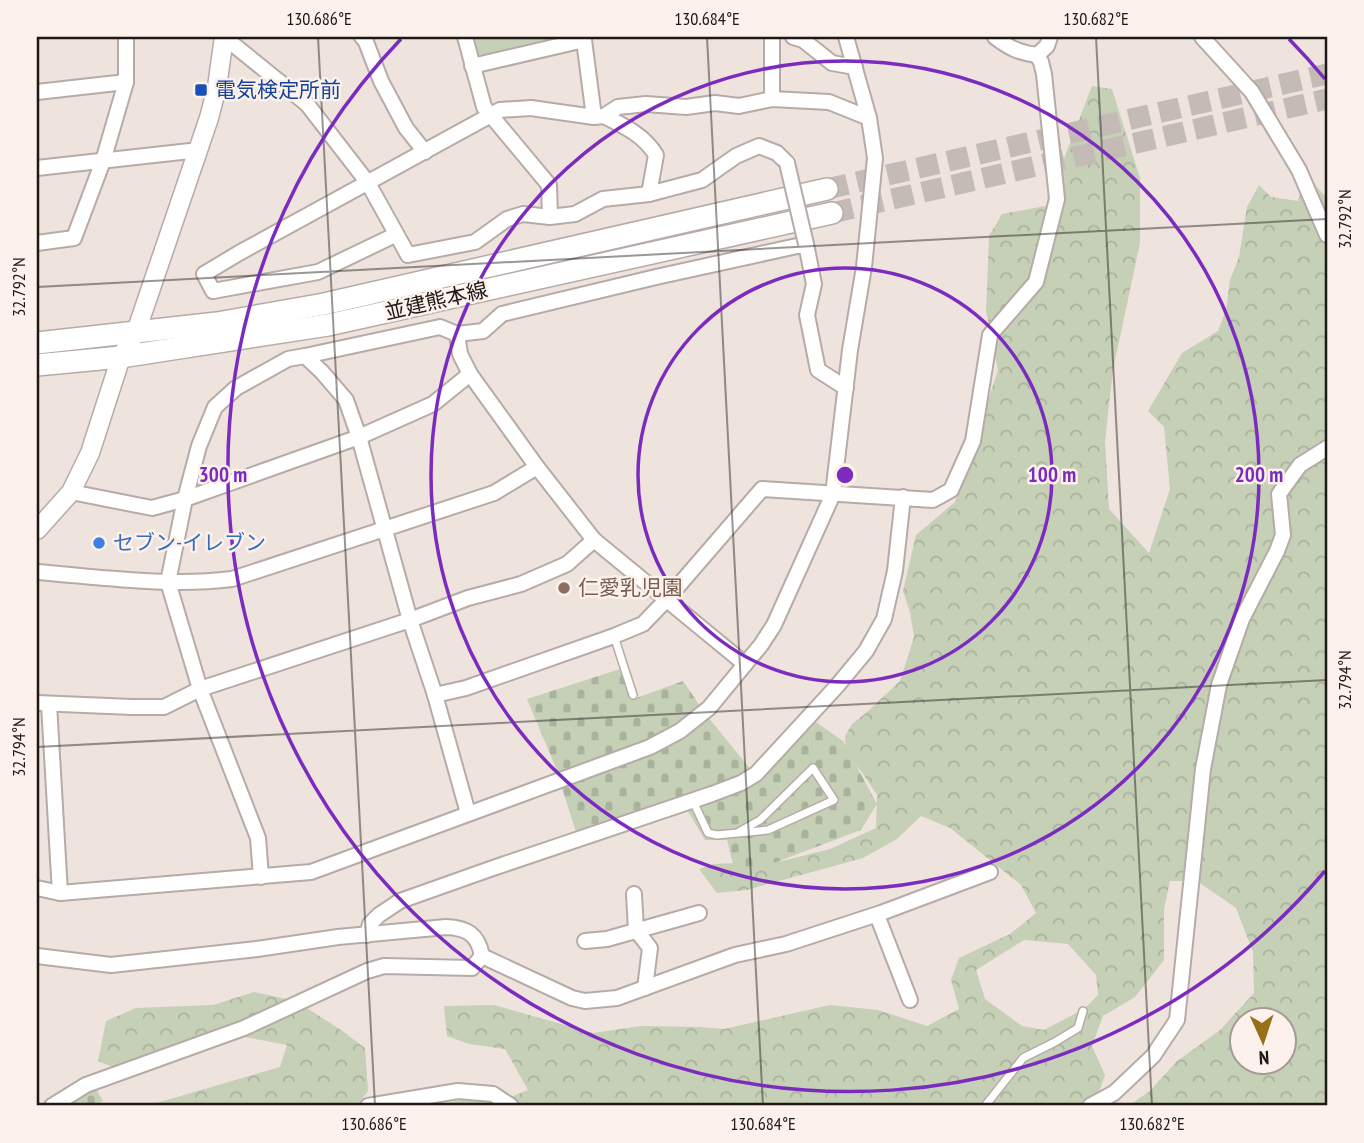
<svg xmlns="http://www.w3.org/2000/svg" width="1364" height="1143" font-family="'PT Sans Narrow','Noto Sans JP',sans-serif">
<defs>
<pattern id="forest-crowns" width="20" height="18" patternUnits="userSpaceOnUse" patternTransform="scale(1.75)"><rect width="20" height="18" fill="#c5d0b7"/><path d="M2 6a3 3 0 1 1 6 0M12 15a3 3 0 1 1 6 0" fill="none" stroke="#a9b29d"/></pattern>
<pattern id="cemetery-stones" width="16" height="16" patternUnits="userSpaceOnUse" patternTransform="scale(1.75)"><rect width="16" height="16" fill="#c5d0b7"/><path d="M2 7V4a2 2 0 0 1 4 0v3zM10 15v-3a2 2 0 0 1 4 0v3z" fill="#a9b29d"/></pattern>
</defs>
<rect width="100%" height="100%" fill="#efe3de"/>
<g fill="url(#forest-crowns)" fill-rule="evenodd">
<path d="M1092,86L1112,89L1140,178V243L1113,370L1105,441L1109,509L1149,553L1170,489L1164,427L1148,411L1182,353L1218,331L1226,310L1230,280L1239,257L1247,207L1259,185L1271,197L1298,201L1306,175L1327,198V1106H1122L1131,1104L1150,1091L1176,1062L1220,1030L1254,993L1253,952L1236,908L1197,881H1170L1164,909V960L1135,997L1103,1016L1092,1046L1105,1075L1094,1106H439L463,1099L495,1103L528,1090L505,1049L469,1044L447,1036L444,1006L494,1005L593,1033L641,1026L700,1027L724,1029L830,1005L878,1010L927,1026L959,1009L951,980L959,958L1010,934L1036,913L1021,885L950,828L921,816L897,839L863,858L747,890L717,893L699,869L714,864L782,861L830,849L876,828L877,795L861,771L846,754L845,736L852,724L867,712L900,681L914,637L910,612L903,591L916,535L955,502L998,370L986,311L989,236L1002,214L1061,203L1063,161ZM1024,940L1068,944L1096,975L1098,995L1084,1009L1044,1030L1022,1026L985,999L976,970ZM1242,1020H1284V1062H1242Z"/>
<polygon points="254,992 296,1001 341,1030 365,1048 368,1091 357,1106 146,1106 280,1067 287,1045 245,1037 203,1044 118,1069 98,1061 106,1021 136,1008 213,1005"/>
</g>
<g fill="url(#cemetery-stones)">
<polygon points="620,669 631,700 683,681 700,706 683,722 664,733 641,743 558,773 527,699"/>
<polygon points="708,717 751,770 737,778 577,835 561,785"/>
<polygon points="813,720 843,741 877,804 861,830 753,871 733,864 727,840 705,840 686,808 752,784"/>
<polygon points="95,1087 103,1101 94,1106 63,1106"/>
</g>
<polygon fill="#c5d0b7" points="471,37 576,37 476,58"/>
<g fill="none" stroke-linecap="round" stroke-linejoin="round">
<g stroke="#c5bbb6" stroke-width="21" stroke-dasharray="21 10" stroke-linecap="butt">
<polyline points="827,189 1327,74"/>
<polyline points="832,213 1327,99"/>
</g>
<g stroke="#b6aba6" stroke-width="10">
<g id="service">
<polyline points="614,636 633,695"/>
<polyline points="693,801 708,833 717,835 768,830 834,800 813,768 760,820 737,833"/>
<polyline points="985,1106 1023,1058 1055,1042 1078,1028 1083,1011"/>
</g>
</g>
<g stroke="#b6aba6" stroke-width="18">
<g id="minor">
<polyline points="224,37 307,104 368,183 408,255 475,242 507,219 523,214 550,217 575,214 603,199 649,194"/>
<polyline points="362,37 366,42 381,81 406,128 425,152"/>
<polyline points="465,37 484,107 549,185 550,217"/>
<polyline points="793,37 803,40 832,63 855,67"/>
<path d="M995,37C1008,47 1019,53 1037,55L1047,46L1050,37"/>
<polyline points="1202,37 1252,92 1299,170 1327,235"/>
<polyline points="472,66 584,40 594,117"/>
<polyline points="37,92 126,82"/>
<polyline points="772,99 772,37"/>
<path d="M604,116C624,126 644,135 656,155L649,194L702,180L736,156L759,146L777,153L787,163"/>
<polyline points="37,168 199,150"/>
<polyline points="395,235 318,272 213,291 204,274 239,253 500,110 531,108 594,117 604,116 618,107 646,104 686,107 715,103 739,106 772,99 829,102 869,118"/>
<polyline points="37,243 74,238 103,161 126,82 126,37"/>
<polyline points="457,334 460,354 470,374 537,467 594,540 745,664"/>
<polyline points="71,492 152,508 185,499 359,437 433,404 470,374"/>
<path d="M37,572C101,577 168,587 232,579L494,493L537,467"/>
<polyline points="435,695 466,688 614,636 643,624 667,599 762,489 933,500 951,490 973,441 990,335 1036,282 1057,199 1044,74 1041,62 1037,55"/>
<polyline points="37,703 132,707 164,707 200,689 410,620 468,598 521,584 567,564 594,540"/>
<polyline points="49,704 60,893"/>
<polyline points="468,813 435,695 410,620 359,437 346,400 322,372 305,356 440,327 457,334 483,331 502,314 656,277 806,244 814,284 807,315 818,370 846,388"/>
<polyline points="261,877 258,838 200,689 168,582 185,499 199,446 215,407 236,388 288,359 305,356"/>
<polyline points="37,888 60,893 311,872 650,747 680,731 709,708 761,645 774,625 833,494 850,350 864,267 875,158 869,118 846,37"/>
<polyline points="634,894 636,930 650,948 645,988"/>
<polyline points="877,915 910,1000"/>
<polyline points="367,935 370,924 379,915 400,901 493,868 712,794 741,783 756,774 837,686 866,651 884,619 895,571 903,497"/>
<polyline points="585,941 607,939 699,913"/>
<path d="M37,956L111,965L257,949L338,937L446,927C467,928 478,934 482,956L472,968L384,966L367,971L244,1028L86,1085L52,1106"/>
<polyline points="482,956 572,998 585,1001 617,998 735,955 786,944 881,913 990,872"/>
<polyline points="368,1106 458,1091 493,1094 511,1106"/>
<polyline points="1090,1106 1114,1093 1153,1056 1177,1020 1203,769 1219,685 1242,619 1277,551 1283,535 1279,494 1300,465 1327,448"/>
</g>
</g>
<g stroke="#b6aba6" stroke-width="21">
<polyline id="tertiary" points="37,530 71,492 90,453 121,357 136,332 209,118 217,87 224,37"/>
</g>
<g stroke="#b6aba6" stroke-width="24">
<g id="secondary">
<polyline points="37,343 217,323 324,304 827,189"/>
<polyline points="37,365 121,357 328,325 832,213"/>
</g>
</g>
<use href="#service" stroke="#fff" stroke-width="7"/>
<use href="#minor" stroke="#fff" stroke-width="14"/>
<use href="#tertiary" stroke="#fff" stroke-width="18"/>
<use href="#secondary" stroke="#fff" stroke-width="21"/>
<g stroke="#b6aba6" stroke-width="18" stroke-linecap="butt">
<polyline id="minor-bridge" points="787,163 806,244"/>
</g>
<use href="#minor-bridge" stroke="#fff" stroke-width="14"/>
</g>
<path fill="none" stroke="#1d1917" stroke-width="2" stroke-opacity="0.45" d="M318,37L375,1106M707,37L763,1106M1096,37L1152,1106M37,287L1327,219M37,747L1327,680"/>
<g fill="none" stroke="#7b2cbf" stroke-width="3.5">
<circle cx="845" cy="475" r="207"/>
<circle cx="845" cy="475" r="414"/>
<path d="M1325 871A622 622 0 1 1 401 39M1289 39A622 622 0 0 1 1325 79"/>
</g>
<rect fill="#1a4fb4" stroke="#fcf1eb" stroke-width="2.5" x="194" y="83" width="14" height="14" rx="3.5"/>
<circle fill="#3f7fe0" stroke="#fcf1eb" stroke-width="2.5" cx="99" cy="543" r="7"/>
<circle fill="#8d6e63" stroke="#fcf1eb" stroke-width="2.5" cx="564" cy="588" r="7"/>
<g text-anchor="middle" stroke-width="5" stroke-linejoin="round" paint-order="stroke">
<g font-size="21" fill="#164399" stroke="#fcf1eb" text-anchor="start">
<text x="215" y="97">電気検定所前</text>
</g>
<g font-size="21" fill="#1d1917" stroke="#fcf1eb">
<text transform="translate(436 301) rotate(-13)" y="7">並建熊本線</text>
</g>
<g font-size="21" fill="#366cbe" stroke="#fcf1eb" text-anchor="start">
<text x="113" y="550">セブン-イレブン</text>
</g>
<g font-size="21" fill="#785e54" stroke="#fcf1eb" text-anchor="start">
<text x="578" y="595">仁愛乳児園</text>
</g>
</g>
<circle cx="845" cy="475" r="10" fill="#7b2cbf" stroke="#fcf1eb" stroke-width="3.5"/>
<g font-size="21" text-anchor="middle" font-weight="bold" fill="#7b2cbf" stroke="#fcf1eb" stroke-width="5" stroke-linejoin="round" paint-order="stroke">
<text x="1052" y="482">100 m</text>
<text x="1259" y="482">200 m</text>
<text x="223" y="482">300 m</text>
</g>
<rect width="1364" height="1143" fill="none" stroke="#fcf1eb" stroke-width="77"/>
<g transform="translate(1263 1041) rotate(177)"><circle r="33" fill="#fcf1eb" stroke="#a39b96" stroke-width="2"/>
<path d="M0-5L12 26L0 18L-12 26Z" fill="#986f1b"/>
<text y="-10" font-size="19" font-weight="bold" text-anchor="middle" fill="#1d1917">N</text>
</g>
<rect x="38" y="38" width="1288" height="1066" fill="none" stroke="#1d1917" stroke-width="2.5"/>
<g font-size="18" text-anchor="middle" fill="#1d1917">
<text x="319" y="25">130.686°E</text>
<text x="707" y="25">130.684°E</text>
<text x="1096" y="25">130.682°E</text>
<text transform="translate(1345 219) rotate(-90)" y="6">32.792°N</text>
<text transform="translate(19 287) rotate(-90)" y="6">32.792°N</text>
<text transform="translate(1345 680) rotate(-90)" y="6">32.794°N</text>
<text transform="translate(19 747) rotate(-90)" y="6">32.794°N</text>
<text x="374" y="1130">130.686°E</text>
<text x="763" y="1130">130.684°E</text>
<text x="1152" y="1130">130.682°E</text>
</g>
</svg>
